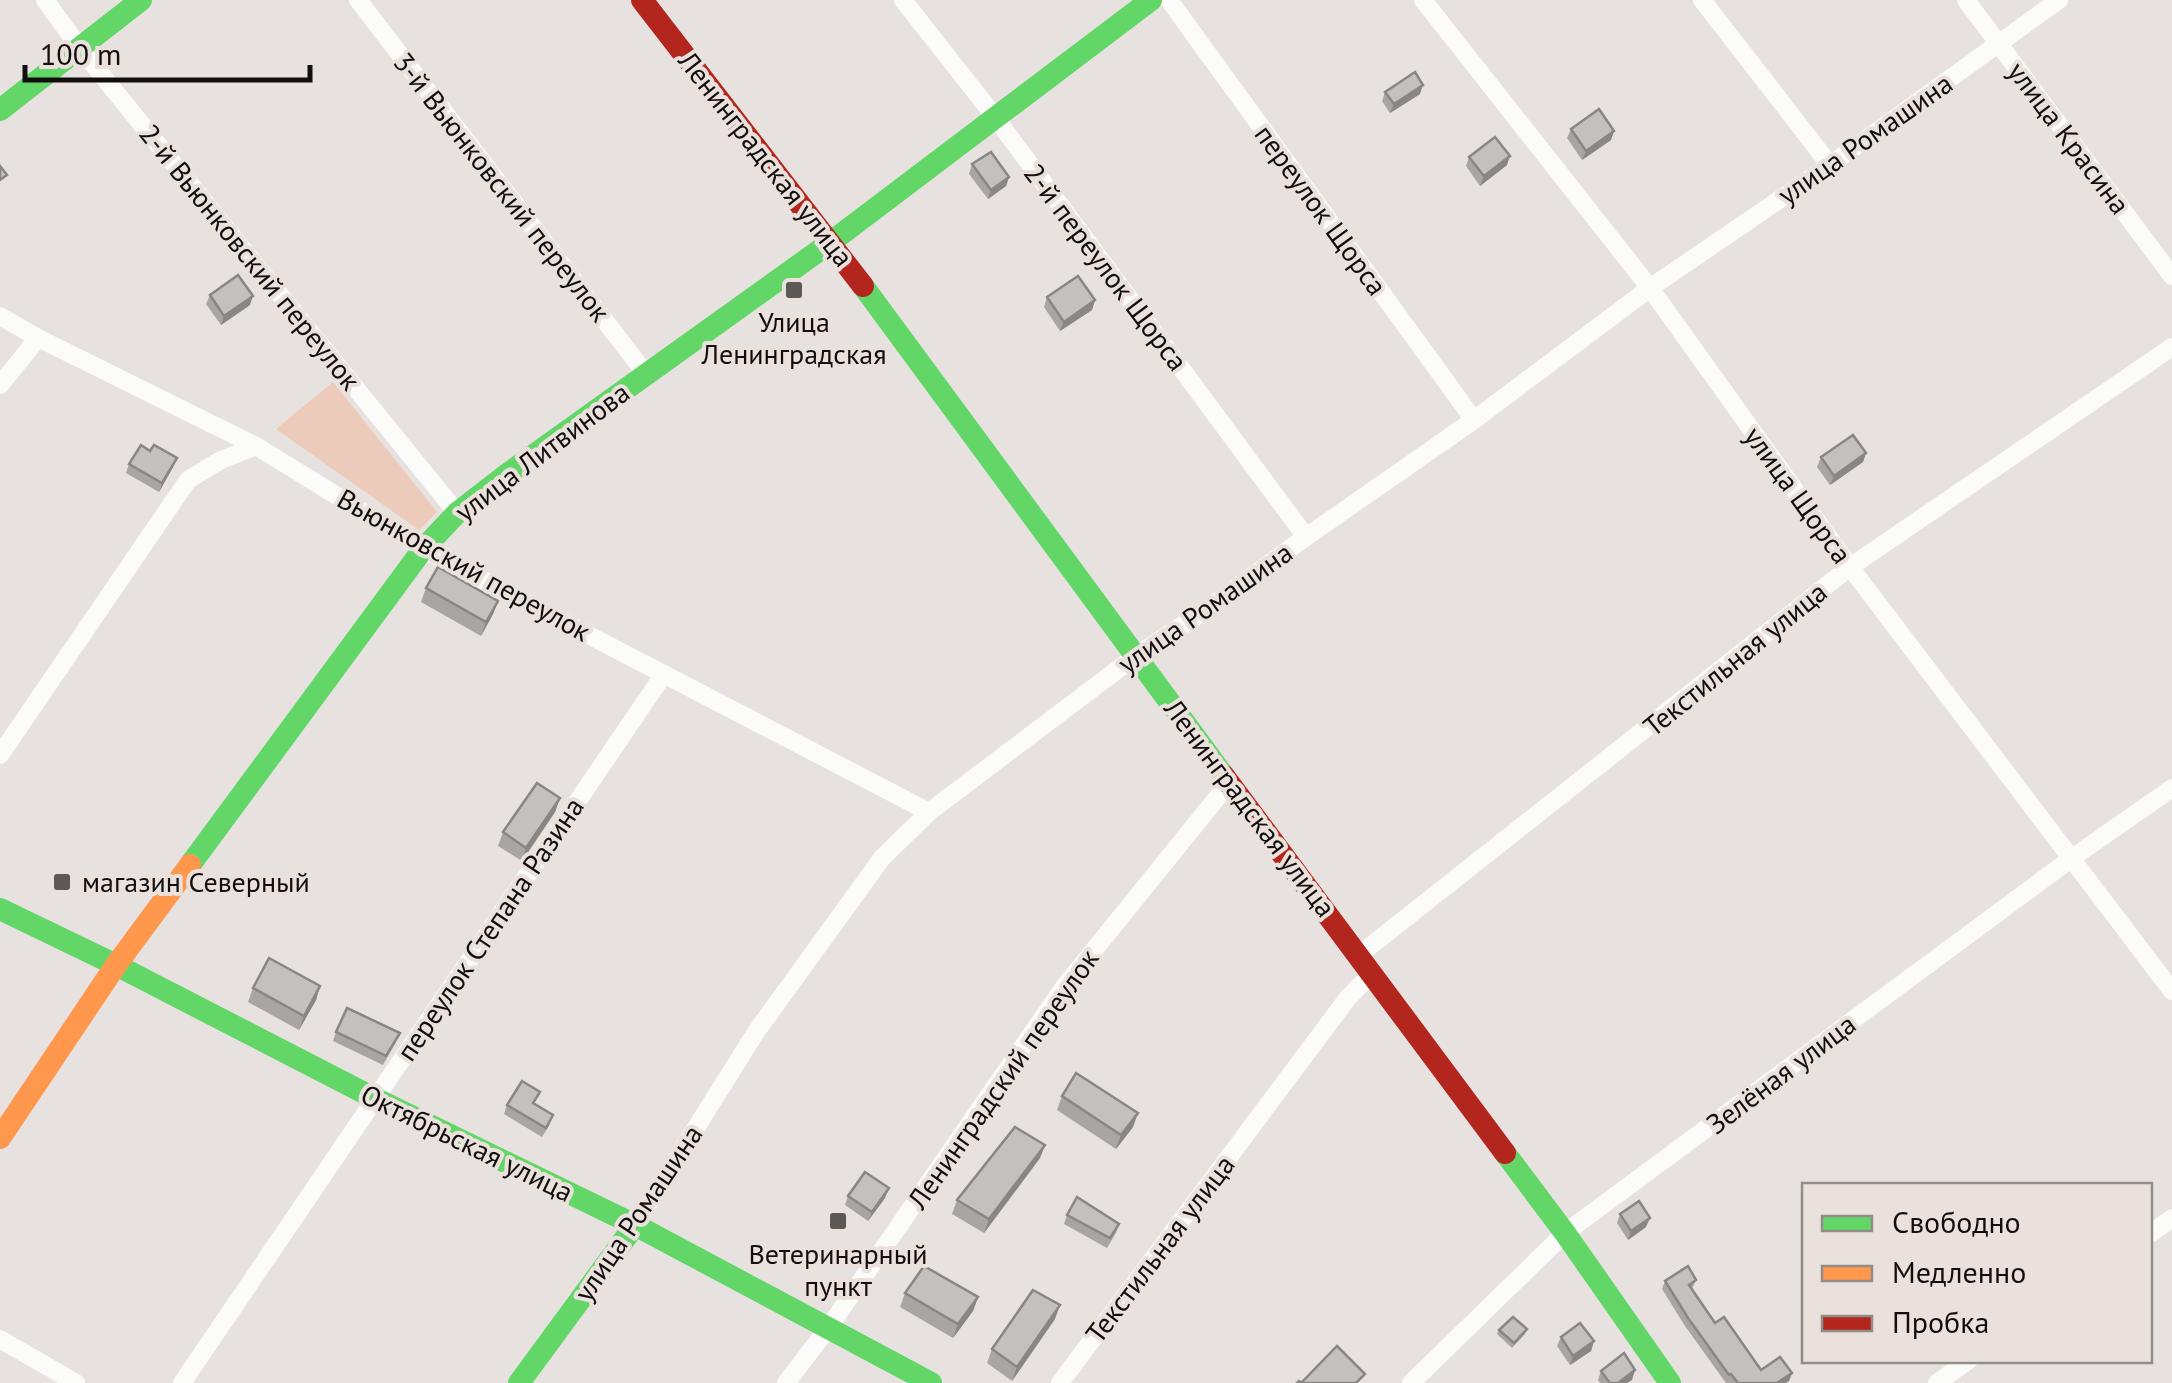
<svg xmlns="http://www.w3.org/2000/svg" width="2172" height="1383" font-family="'PT Sans',sans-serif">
<rect width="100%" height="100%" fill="#e7e2e0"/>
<polygon fill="#edcbba" points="333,382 437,512 419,530 276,429"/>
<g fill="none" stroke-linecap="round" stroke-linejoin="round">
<g stroke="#fbfbfa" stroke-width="18">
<polyline points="45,0 79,47 457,513"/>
<polyline points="358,0 646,374"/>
<polyline points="903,0 995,117 1306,537"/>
<polyline points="1169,0 1474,420"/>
<polyline points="1423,0 1650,288 1850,567 2172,991"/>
<polyline points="1702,0 1830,165"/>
<polyline points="1966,0 2172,276"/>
<polyline points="0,316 38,338 256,446 423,549 929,812"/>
<polyline points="0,385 38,338"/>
<polyline points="0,755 188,480 221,460 256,446"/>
<polyline points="1359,955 1850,567 2172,347"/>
<polyline points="635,1225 756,1032 882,858 929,812 1137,655 1204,611 1306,537 1474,420 1650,288 1830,165 2059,0"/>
<polyline points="2150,1234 2172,1218"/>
<polyline points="0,1339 76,1383"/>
<polyline points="182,1383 664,674"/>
<polyline points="786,1383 829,1327 1064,987 1229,783"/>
<polyline points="1060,1383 1347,999 1371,974"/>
<polyline points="1411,1383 1565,1233 2072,858 2172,788"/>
<polyline points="1937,1383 1969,1360"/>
</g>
<g stroke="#63d668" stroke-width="22">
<polyline points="0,110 141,0"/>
<polyline points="863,286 1224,776"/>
<polyline points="190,865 423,549 457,513 506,475 831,242 1151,0"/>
<polyline points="0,909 116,965 374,1098 635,1225 931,1383"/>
<polyline points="1505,1153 1565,1233 1670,1383"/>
<polyline points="519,1383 635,1225"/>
</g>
<polyline stroke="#ff974d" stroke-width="22" points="0,1138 116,965 190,865"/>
<g stroke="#b3261e" stroke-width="22">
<polyline points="642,0 863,286"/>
<polyline points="1224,776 1505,1153"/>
</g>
</g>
<g fill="#a9a5a3">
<polygon points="1385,92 1420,94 1390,113 1382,101"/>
<polygon points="1571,129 1614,131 1611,140 1582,160 1567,138"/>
<polygon points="1469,157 1507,165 1480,186 1466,166"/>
<polygon points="972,164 1009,177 1006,186 988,199 969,174"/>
<polygon points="210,295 250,305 221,325 206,304"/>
<polygon points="1047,297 1095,300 1092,310 1060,331 1044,307"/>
<polygon points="1866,453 1863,462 1830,485 1817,467 1821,457"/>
<polygon points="129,464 173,467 159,492 126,473"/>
<polygon points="426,588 498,601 493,614 481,636 421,602"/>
<polygon points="560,798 555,812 522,861 498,846 503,832"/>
<polygon points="320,986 316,1000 299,1030 248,1002 253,988"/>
<polygon points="336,1032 396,1042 383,1065 333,1041"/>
<polygon points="1062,1096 1133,1127 1116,1149 1057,1110"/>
<polygon points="535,1104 550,1124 542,1137 504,1114 507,1105"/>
<polygon points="1045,1145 1040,1158 984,1233 952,1214 957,1200"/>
<polygon points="848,1196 885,1198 868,1221 845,1205"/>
<polygon points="1620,1214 1646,1227 1628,1240 1617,1223"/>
<polygon points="1067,1215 1119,1224 1116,1233 1107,1248 1064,1224"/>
<polygon points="1696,1280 1692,1289 1715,1323 1761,1370 1792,1373 1789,1381 1786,1383 1726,1383 1685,1326 1662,1289 1665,1281"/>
<polygon points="905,1293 978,1297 973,1311 953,1338 900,1307"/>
<polygon points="1055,1319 1012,1381 987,1363 992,1349"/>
<polygon points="1527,1329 1525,1334 1512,1348 1497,1334 1499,1330"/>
<polygon points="1561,1337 1594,1341 1591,1351 1570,1365 1557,1346"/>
<polygon points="1601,1371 1632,1380 1627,1383 1600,1383 1598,1380"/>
</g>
<g fill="#898685">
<polygon points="1423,85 1420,94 1390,113 1394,104"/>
<polygon points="1614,131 1611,140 1582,160 1586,151"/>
<polygon points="1510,156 1507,165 1480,186 1484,176"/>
<polygon points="1009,177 1006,186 988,199 991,190"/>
<polygon points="253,296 250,305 221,325 224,316"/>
<polygon points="1095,300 1092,310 1060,331 1064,322"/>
<polygon points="1866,453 1863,462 1830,485 1834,476"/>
<polygon points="177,458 173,467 159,492 162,483"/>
<polygon points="498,601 493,614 481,636 486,622"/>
<polygon points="560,798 555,812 522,861 526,848"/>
<polygon points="320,986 316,1000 299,1030 304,1016"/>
<polygon points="1138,1113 1133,1127 1116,1149 1121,1135"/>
<polygon points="1045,1145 1040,1158 984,1233 989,1219"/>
<polygon points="889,1188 885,1198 868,1221 872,1212"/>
<polygon points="1650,1218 1646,1227 1628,1240 1631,1231"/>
<polygon points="978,1297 973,1311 953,1338 958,1324"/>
<polygon points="1060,1305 1055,1319 1012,1381 1017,1367"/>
<polygon points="1594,1341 1591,1351 1570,1365 1573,1356"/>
<polygon points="1635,1370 1632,1380 1627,1383 1618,1383"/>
<polygon points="1792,1373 1789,1381 1786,1383 1777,1383"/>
</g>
<g fill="#c4c0be" stroke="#898685" stroke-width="2.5">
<polygon points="1415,72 1423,85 1394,104 1385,92"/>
<polygon points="1599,109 1614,131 1586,151 1571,129"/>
<polygon points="1495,137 1510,156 1484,176 1469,157"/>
<polygon points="991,152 1009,177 991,190 972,164"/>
<polygon points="0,166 7,175 0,180"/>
<polygon points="238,275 253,296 224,316 210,295"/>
<polygon points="1078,276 1095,300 1064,322 1047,297"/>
<polygon points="1853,435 1866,453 1834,476 1821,457"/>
<polygon points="141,445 150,451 154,445 177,458 162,483 129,464"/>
<polygon points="438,567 498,601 486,622 426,588"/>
<polygon points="537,783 560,798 526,848 503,832"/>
<polygon points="269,958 320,986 304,1016 253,988"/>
<polygon points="347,1008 400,1033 386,1056 336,1032"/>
<polygon points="1076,1073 1138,1113 1121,1135 1062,1096"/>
<polygon points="522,1081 540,1092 533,1103 553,1115 546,1128 507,1105"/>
<polygon points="1015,1127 1045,1145 989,1219 957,1200"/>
<polygon points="865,1172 889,1188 872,1212 848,1196"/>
<polygon points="1077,1197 1119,1224 1110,1238 1067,1215"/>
<polygon points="1639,1201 1650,1218 1631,1231 1620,1214"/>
<polygon points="924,1266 978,1297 958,1324 905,1293"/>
<polygon points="1688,1266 1696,1280 1689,1285 1715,1323 1724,1317 1761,1370 1780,1357 1792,1373 1777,1383 1738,1383 1731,1374 1729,1375 1688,1318 1665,1281"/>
<polygon points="1033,1290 1060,1305 1017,1367 992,1349"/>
<polygon points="1513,1317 1527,1329 1514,1343 1499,1330"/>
<polygon points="1580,1323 1594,1341 1573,1356 1561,1337"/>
<polygon points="1337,1346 1365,1374 1356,1383 1297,1383 1299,1381 1301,1383"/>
<polygon points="1624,1353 1635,1370 1618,1383 1610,1383 1601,1371"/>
</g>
<g fill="#5c5857" stroke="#eae1dd" stroke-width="4">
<rect x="784" y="280" width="20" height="20" rx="5"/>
<rect x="52" y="872" width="20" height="20" rx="5"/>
<rect x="828" y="1211" width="20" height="20" rx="5"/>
</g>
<g text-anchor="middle" stroke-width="8" stroke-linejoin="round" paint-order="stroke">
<g font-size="28" fill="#110e0d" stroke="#eae1dd">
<text transform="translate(2069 138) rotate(53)" y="10">улица Красина</text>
<text transform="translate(1865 139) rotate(-35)" y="10">улица Ромашина</text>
<text transform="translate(766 159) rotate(52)" y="10">Ленинградская улица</text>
<text transform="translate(502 187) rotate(52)" y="10">3-й Вьюнковский переулок</text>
<text transform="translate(1321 210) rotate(54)" y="10">переулок Щорса</text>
<text transform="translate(250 257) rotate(51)" y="10">2-й Вьюнковский переулок</text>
<text transform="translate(1106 267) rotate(53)" y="10">2-й переулок Щорса</text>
<text transform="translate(542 452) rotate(-37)" y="10">улица Литвинова</text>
<text transform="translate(1798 495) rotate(54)" y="10">улица Щорса</text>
<text transform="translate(464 565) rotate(29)" y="10">Вьюнковский переулок</text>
<text transform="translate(1205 608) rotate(-35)" y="10">улица Ромашина</text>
<text transform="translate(1735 659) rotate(-39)" y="10">Текстильная улица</text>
<text transform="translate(1250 808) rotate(53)" y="10">Ленинградская улица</text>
<text transform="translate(490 929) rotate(-56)" y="10">переулок Степана Разина</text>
<text transform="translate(1781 1074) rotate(-37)" y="10">Зелёная улица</text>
<text transform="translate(1003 1079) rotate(-55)" y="10">Ленинградский переулок</text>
<text transform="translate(467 1143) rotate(26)" y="10">Октябрьская улица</text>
<text transform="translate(638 1213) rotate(-56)" y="10">улица Ромашина</text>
<text transform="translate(1160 1249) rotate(-53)" y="10">Текстильная улица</text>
</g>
<g font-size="28" fill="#110e0d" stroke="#eae1dd">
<text x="794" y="332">Улица<tspan x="794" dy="32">Ленинградская</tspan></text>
<text x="82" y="892" text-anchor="start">магазин Северный</text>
<text x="838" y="1264">Ветеринарный<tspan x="838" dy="32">пункт</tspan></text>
</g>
</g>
<rect x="1802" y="1183" width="350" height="180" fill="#eae1dd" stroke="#938d8a" stroke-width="2.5"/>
<rect x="1822" y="1216" width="50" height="15" fill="#63d668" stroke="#938d8a" stroke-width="2.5"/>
<text x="1892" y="1233" font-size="30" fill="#110e0d">Свободно</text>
<rect x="1822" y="1266" width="50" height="15" fill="#ff974d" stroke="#938d8a" stroke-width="2.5"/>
<text x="1892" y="1283" font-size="30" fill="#110e0d">Медленно</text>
<rect x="1822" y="1316" width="50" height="15" fill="#b3261e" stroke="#938d8a" stroke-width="2.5"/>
<text x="1892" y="1333" font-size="30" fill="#110e0d">Пробка</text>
<path d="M25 65v15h285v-15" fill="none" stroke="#110e0d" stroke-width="5"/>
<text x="40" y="65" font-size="30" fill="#110e0d" stroke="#eae1dd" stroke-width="8" paint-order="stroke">100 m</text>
</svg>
